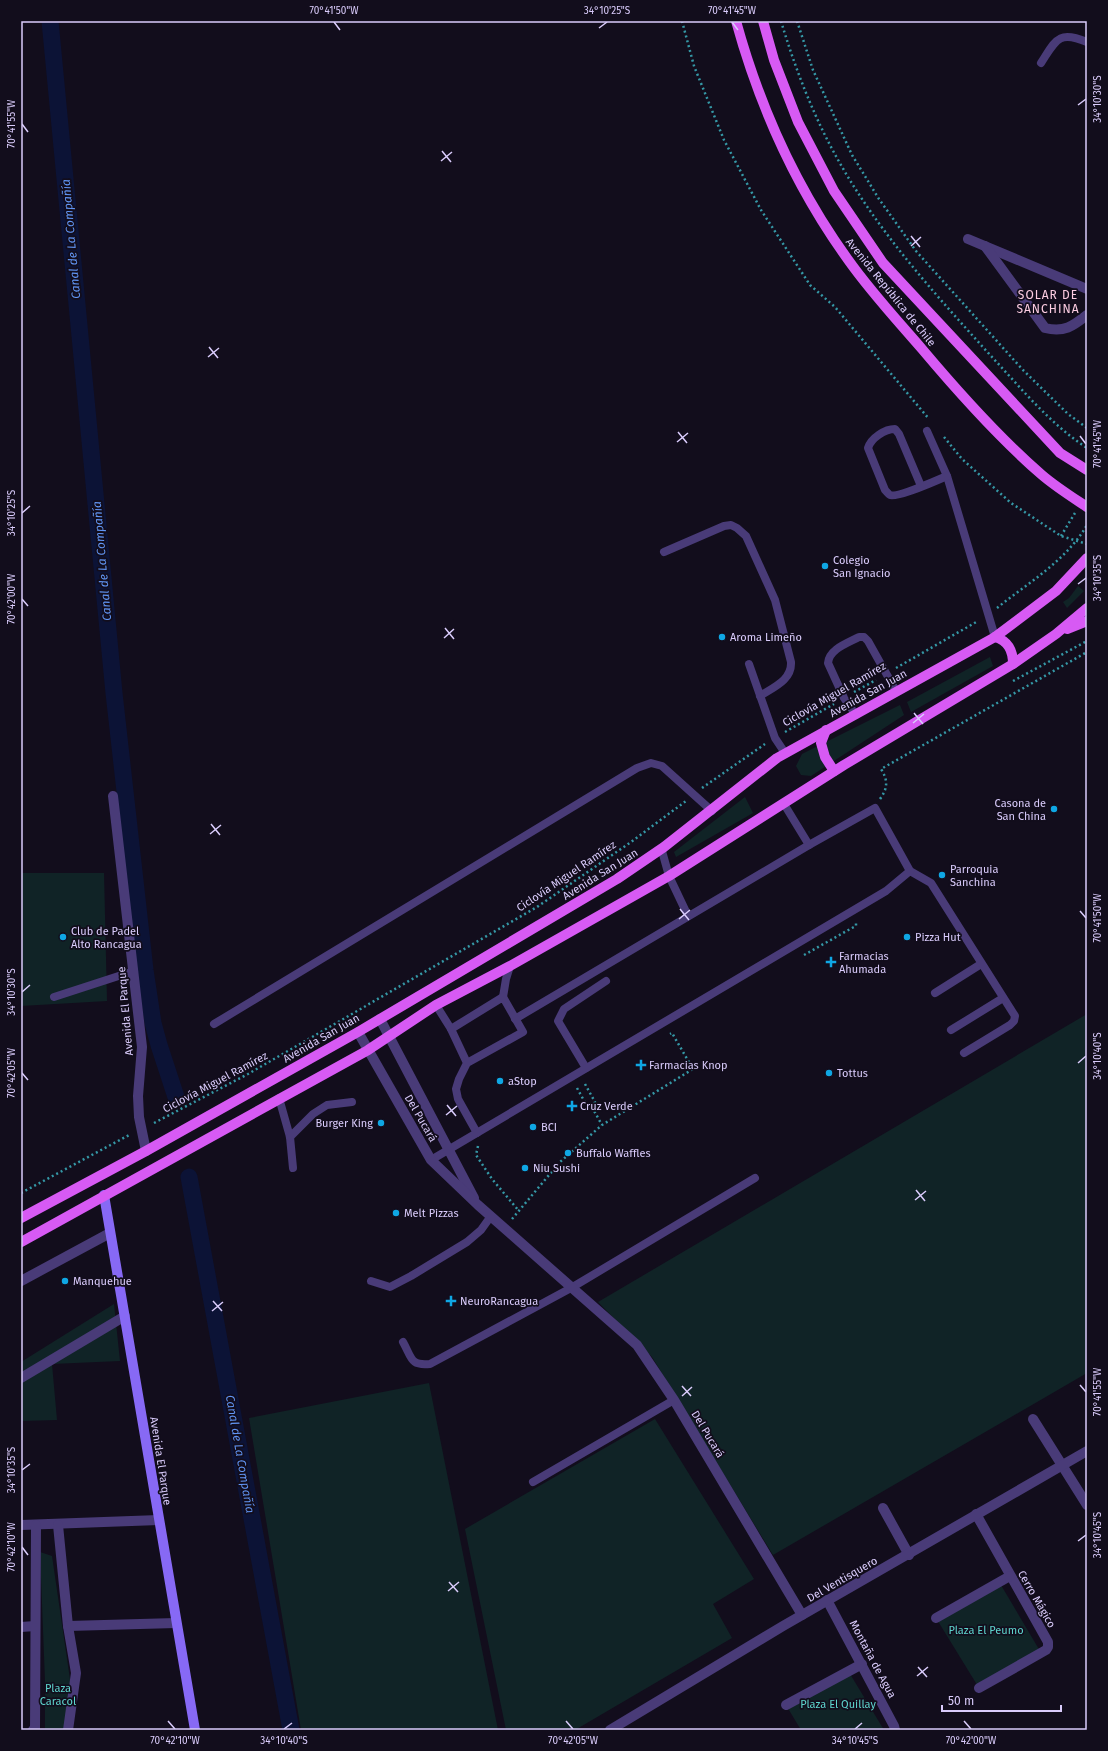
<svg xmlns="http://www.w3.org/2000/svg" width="1108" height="1751" font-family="'Fira Sans',sans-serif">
<rect width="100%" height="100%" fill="#120d1c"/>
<g fill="#102326">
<polygon points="1078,586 1084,591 1067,608 1063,602 1069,598"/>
<polygon points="990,657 993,666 911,712 907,702"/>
<polygon points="900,705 904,715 811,776 801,775 796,766 802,754"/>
<polygon points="745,797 753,813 676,857 674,852"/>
<polygon points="21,873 104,873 107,1001 21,1006"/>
<polygon points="1087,1014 1087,1373 773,1555 652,1357 598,1302"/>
<polygon points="114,1304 120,1361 52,1364 57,1420 21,1421 21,1362"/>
<polygon points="429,1383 498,1730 301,1730 249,1418"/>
<polygon points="655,1419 754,1579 713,1604 732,1638 575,1730 506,1730 465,1529"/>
<polygon points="40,1552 52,1556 72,1693 66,1730 45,1730 45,1681"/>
<polygon points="998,1580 1040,1651 979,1688 936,1618"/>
<polygon points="847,1669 884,1730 801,1730 786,1705"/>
</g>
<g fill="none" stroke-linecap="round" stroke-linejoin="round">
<g stroke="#0c1336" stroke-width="17">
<polyline points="50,21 114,693 145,970 153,1023 159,1045 176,1097"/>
<polyline points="189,1177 291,1730"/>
</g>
<g stroke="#3598a6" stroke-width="2.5" stroke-dasharray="2 3" stroke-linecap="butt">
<polyline points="682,21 694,66 724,140 761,210 810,285 835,307 929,419"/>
<path d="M781,21C795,68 813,115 837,158C878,232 935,294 991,356C1021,388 1050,424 1087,448"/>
<polyline points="797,21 813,70 852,155 879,199 916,251 1022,369 1068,414 1087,428"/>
<polyline points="944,437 962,459 1011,503 1061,536 1087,544"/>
<polyline points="1061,536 1075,513"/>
<path d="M997,608C1029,582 1066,561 1087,525"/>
<polyline points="896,668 978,621"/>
<polyline points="1013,681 1087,641"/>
<polyline points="854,692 876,680"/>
<polyline points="785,732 834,704"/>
<polyline points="702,788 765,744"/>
<path d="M880,799C888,788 888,780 881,769L1087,652"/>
<polyline points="804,955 852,928 856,926 856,923"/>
<polyline points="585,1084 595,1102 593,1109"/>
<polyline points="577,1088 587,1106 593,1109 602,1125"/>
<polyline points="154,1123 248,1074 537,907 631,842 686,801"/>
<polyline points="478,1146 476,1155 492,1179 519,1211"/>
<polyline points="21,1193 131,1134"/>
<polyline points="512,1219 560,1162 602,1125 693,1069 672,1033 670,1034"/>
</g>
<g stroke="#493b78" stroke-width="8">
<path d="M1041,63C1056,40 1058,30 1087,42"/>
<polyline points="927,431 947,476 995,637"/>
<path d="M921,486L899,434L895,429C885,429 871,438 868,448L885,490C887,492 888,494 890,495C896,498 938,480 947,476"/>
<path d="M664,552L724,526L731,525L737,528L746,536L775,600L791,662C792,680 774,687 760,696"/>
<polyline points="749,664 775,738 785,753"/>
<path d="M856,715L844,698L828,663C829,649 848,643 859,637H864L868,641L896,691"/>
<polyline points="784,804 809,845"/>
<polyline points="664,847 662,851 669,876 688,916"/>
<polyline points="935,993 981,964"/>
<polyline points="54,997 134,971"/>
<polyline points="503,997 506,979 510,966"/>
<polyline points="436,1005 451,1029"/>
<polyline points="515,1019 809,845 875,808 910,871 931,883 1015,1016 1014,1021 1010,1025 964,1053"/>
<polyline points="214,1024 637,768 651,763 662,766 712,811"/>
<polyline points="951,1030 1003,998"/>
<polyline points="467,1063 451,1029 503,997 523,1032 467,1063 459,1079 456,1089 458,1099 477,1133"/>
<polyline points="586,1068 558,1021 564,1009 606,981"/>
<polyline points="279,1098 290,1137 293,1168"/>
<polyline points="290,1137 313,1114 327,1105 352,1102"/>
<polyline points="431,1160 886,891 910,871"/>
<polyline points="371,1281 390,1287 411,1276 467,1242 481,1230 491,1216"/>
<path d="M403,1342C412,1358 410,1366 430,1364L571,1288L755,1178"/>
<polyline points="533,1482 674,1400"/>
</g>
<g stroke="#493b78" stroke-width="10">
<polyline points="968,239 1087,289"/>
<path d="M985,246L1045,328C1064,333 1073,326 1087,315"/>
<polyline points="113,796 142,1047 138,1096 139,1117 146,1151"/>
<polyline points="380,1019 474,1198"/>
<polyline points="358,1032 431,1160 478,1205 637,1345 674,1400 802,1615"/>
<polyline points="21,1281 110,1233"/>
<polyline points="21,1378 125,1316"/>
<polyline points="1033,1419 1087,1505"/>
<polyline points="883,1508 909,1555"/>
<polyline points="976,1514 1048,1642 1048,1647 1046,1650 979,1688"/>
<polyline points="21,1525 159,1520"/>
<polyline points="58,1525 68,1626 76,1673 68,1730"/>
<polyline points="827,1600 894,1726 895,1730"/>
<polyline points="936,1618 1010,1576"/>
<polyline points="68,1626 176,1623"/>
<polyline points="21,1627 35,1626"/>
<polyline points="786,1705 862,1664"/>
<polyline points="33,1730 35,1730 36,1525"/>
<polyline points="610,1730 783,1626 1087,1451"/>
</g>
<polyline stroke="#8769f5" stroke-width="10" points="104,1195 195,1730"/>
<g stroke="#d75af4" stroke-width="10">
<path d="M736,21C760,108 796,188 849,261C871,292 897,320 922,349C959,393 998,437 1042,475C1056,487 1072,497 1087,507"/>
<polyline points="763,21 774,60 798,122 834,191 883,263 1060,453 1087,470"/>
<polyline points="1067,629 1087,621"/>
<path d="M995,637C1008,641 1013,650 1013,664"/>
<polyline points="826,730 821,743 825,757 834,771"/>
<polyline points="21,1218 146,1151 358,1032 617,879 664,847 777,758 995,637 1056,591 1087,558"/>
<polyline points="21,1242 368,1050 436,1005 510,966 669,876 844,765 1013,664 1056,634 1087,608"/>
</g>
</g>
<path fill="none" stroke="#daccfc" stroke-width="1.5" d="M334,22L340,30M732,22L738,30M599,28L607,22M1078,105L1086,99M22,124L28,132M442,151L451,162M441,161L452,152M911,236L920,247M911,246L921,237M209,347L218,358M208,357L219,348M678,432L687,443M1080,436L1086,444M677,442L688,433M22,513L30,506M1078,584L1086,578M22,599L28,606M445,628L454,639M444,638L454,629M914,713L923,724M913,723L924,714M211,824L220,835M210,834L221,825M680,909L689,920M1080,911L1086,918M679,919L690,910M22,992L30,985M1078,1063L1086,1056M22,1073L28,1080M447,1105L456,1116M446,1115L457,1106M916,1190L925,1201M915,1200L926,1191M213,1301L222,1311M212,1311L223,1302M1080,1385L1086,1392M682,1386L691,1396M682,1396L692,1387M22,1470L30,1464M1078,1541L1086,1535M22,1547L28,1555M449,1582L458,1592M448,1591L459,1582M918,1667L927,1677M917,1676L928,1667M168,1721L175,1729M566,1721L573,1729M964,1721L971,1729M284,1729L292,1723M855,1729L862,1723"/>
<g fill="#0fa7e4" stroke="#120d1c" stroke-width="1.5">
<circle cx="825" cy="566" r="4"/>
<circle cx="722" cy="637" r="4"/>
<circle cx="1054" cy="809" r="4"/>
<circle cx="942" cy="875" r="4"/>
<circle cx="63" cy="937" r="4"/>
<circle cx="907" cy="937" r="4"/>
<path d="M829 956h4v4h4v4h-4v4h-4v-4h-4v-4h4z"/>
<path d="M639 1059h4v4h4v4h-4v4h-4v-4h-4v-4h4z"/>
<circle cx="829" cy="1073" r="4"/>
<circle cx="500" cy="1081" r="4"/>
<path d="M570 1100h4v4h4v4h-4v4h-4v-4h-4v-4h4z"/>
<circle cx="381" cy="1123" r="4"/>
<circle cx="533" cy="1127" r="4"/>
<circle cx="568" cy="1153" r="4"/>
<circle cx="525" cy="1168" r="4"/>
<circle cx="396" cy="1213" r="4"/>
<circle cx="65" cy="1281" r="4"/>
<path d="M449 1295h4v4h4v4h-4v4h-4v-4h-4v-4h4z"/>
</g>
<g text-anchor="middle" stroke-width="3.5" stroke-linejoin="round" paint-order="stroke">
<g font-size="11" fill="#daccfc" stroke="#120d1c">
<text transform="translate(891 292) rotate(51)" y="4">Avenida República de Chile</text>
<text transform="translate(868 693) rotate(-29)" y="4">Avenida San Juan</text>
<text transform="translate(834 694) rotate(-30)" y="4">Ciclovía Miguel Ramírez</text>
<text transform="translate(600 874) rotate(-32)" y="4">Avenida San Juan</text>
<text transform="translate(566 876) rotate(-34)" y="4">Ciclovía Miguel Ramírez</text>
<text transform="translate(125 1011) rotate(-95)" y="4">Avenida El Parque</text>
<text transform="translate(321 1038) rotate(-30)" y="4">Avenida San Juan</text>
<text transform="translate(215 1082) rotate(-28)" y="4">Ciclovía Miguel Ramírez</text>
<text transform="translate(421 1118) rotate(60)" y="4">Del Pucará</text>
<text transform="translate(708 1434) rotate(59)" y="4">Del Pucará</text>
<text transform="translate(161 1461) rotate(81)" y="4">Avenida El Parque</text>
<text transform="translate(842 1579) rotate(-30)" y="4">Del Ventisquero</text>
<text transform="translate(1037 1599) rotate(60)" y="4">Cerro Mágico</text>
<text transform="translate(873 1659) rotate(62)" y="4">Montaña de Agua</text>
</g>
<g font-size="11" fill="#daccfc" stroke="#120d1c" text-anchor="start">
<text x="833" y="564">Colegio<tspan x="833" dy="13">San Ignacio</tspan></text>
<text x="730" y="641">Aroma Limeño</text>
<text x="1046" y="807" text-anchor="end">Casona de<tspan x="1046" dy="13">San China</tspan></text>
<text x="950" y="873">Parroquia<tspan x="950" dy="13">Sanchina</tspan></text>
<text x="71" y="935">Club de Padel<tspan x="71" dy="13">Alto Rancagua</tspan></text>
<text x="915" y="941">Pizza Hut</text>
<text x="839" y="960">Farmacias<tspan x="839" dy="13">Ahumada</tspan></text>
<text x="649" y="1069">Farmacias Knop</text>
<text x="837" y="1077">Tottus</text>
<text x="508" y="1085">aStop</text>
<text x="580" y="1110">Cruz Verde</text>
<text x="373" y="1127" text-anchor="end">Burger King</text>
<text x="541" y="1131">BCI</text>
<text x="576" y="1157">Buffalo Waffles</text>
<text x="533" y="1172">Niu Sushi</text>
<text x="404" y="1217">Melt Pizzas</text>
<text x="73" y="1285">Manquehue</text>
<text x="460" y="1305">NeuroRancagua</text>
</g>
<g font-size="11" fill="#5ed5ce" stroke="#120d1c">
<text x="986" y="1634">Plaza El Peumo</text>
<text x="58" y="1692">Plaza<tspan x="58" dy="13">Caracol</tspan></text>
<text x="838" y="1708">Plaza El Quillay</text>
</g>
<g font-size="12" font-style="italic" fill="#6195f4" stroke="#120d1c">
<text transform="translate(71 239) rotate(-95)" y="4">Canal de La Compañía</text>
<text transform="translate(102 561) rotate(-95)" y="4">Canal de La Compañía</text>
<text transform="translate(240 1454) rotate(80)" y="4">Canal de La Compañía</text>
</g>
<g font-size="12" letter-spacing="1" fill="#fccde2" stroke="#120d1c">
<text x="1048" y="299">SOLAR DE<tspan x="1048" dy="14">SANCHINA</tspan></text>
</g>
</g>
<rect width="1108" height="1751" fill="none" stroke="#120d1c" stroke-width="44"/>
<path d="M942 1705v6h119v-6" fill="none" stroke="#daccfc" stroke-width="2"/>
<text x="948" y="1705" font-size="12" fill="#daccfc" stroke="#120d1c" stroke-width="3" paint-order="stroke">50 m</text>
<rect x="22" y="22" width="1064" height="1707" fill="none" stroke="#daccfc" stroke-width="1.5"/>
<g font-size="10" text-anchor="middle" fill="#daccfc">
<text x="334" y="14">70°41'50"W</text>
<text x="607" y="14">34°10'25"S</text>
<text x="732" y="14">70°41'45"W</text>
<text transform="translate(1097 99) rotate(-90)" y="4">34°10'30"S</text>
<text transform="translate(11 124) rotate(-90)" y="4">70°41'55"W</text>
<text transform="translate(1097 444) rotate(-90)" y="4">70°41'45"W</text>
<text transform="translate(11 513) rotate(-90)" y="4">34°10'25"S</text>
<text transform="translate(1097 578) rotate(-90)" y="4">34°10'35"S</text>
<text transform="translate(11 599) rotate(-90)" y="4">70°42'00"W</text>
<text transform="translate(1097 918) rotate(-90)" y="4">70°41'50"W</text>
<text transform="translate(11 992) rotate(-90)" y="4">34°10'30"S</text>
<text transform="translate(1097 1056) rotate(-90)" y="4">34°10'40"S</text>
<text transform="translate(11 1073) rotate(-90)" y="4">70°42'05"W</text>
<text transform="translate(1097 1392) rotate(-90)" y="4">70°41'55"W</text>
<text transform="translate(11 1470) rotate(-90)" y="4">34°10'35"S</text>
<text transform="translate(1097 1535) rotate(-90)" y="4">34°10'45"S</text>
<text transform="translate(11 1547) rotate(-90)" y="4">70°42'10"W</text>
<text x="175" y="1744">70°42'10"W</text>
<text x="284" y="1744">34°10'40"S</text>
<text x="573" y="1744">70°42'05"W</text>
<text x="855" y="1744">34°10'45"S</text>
<text x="971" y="1744">70°42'00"W</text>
</g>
</svg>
